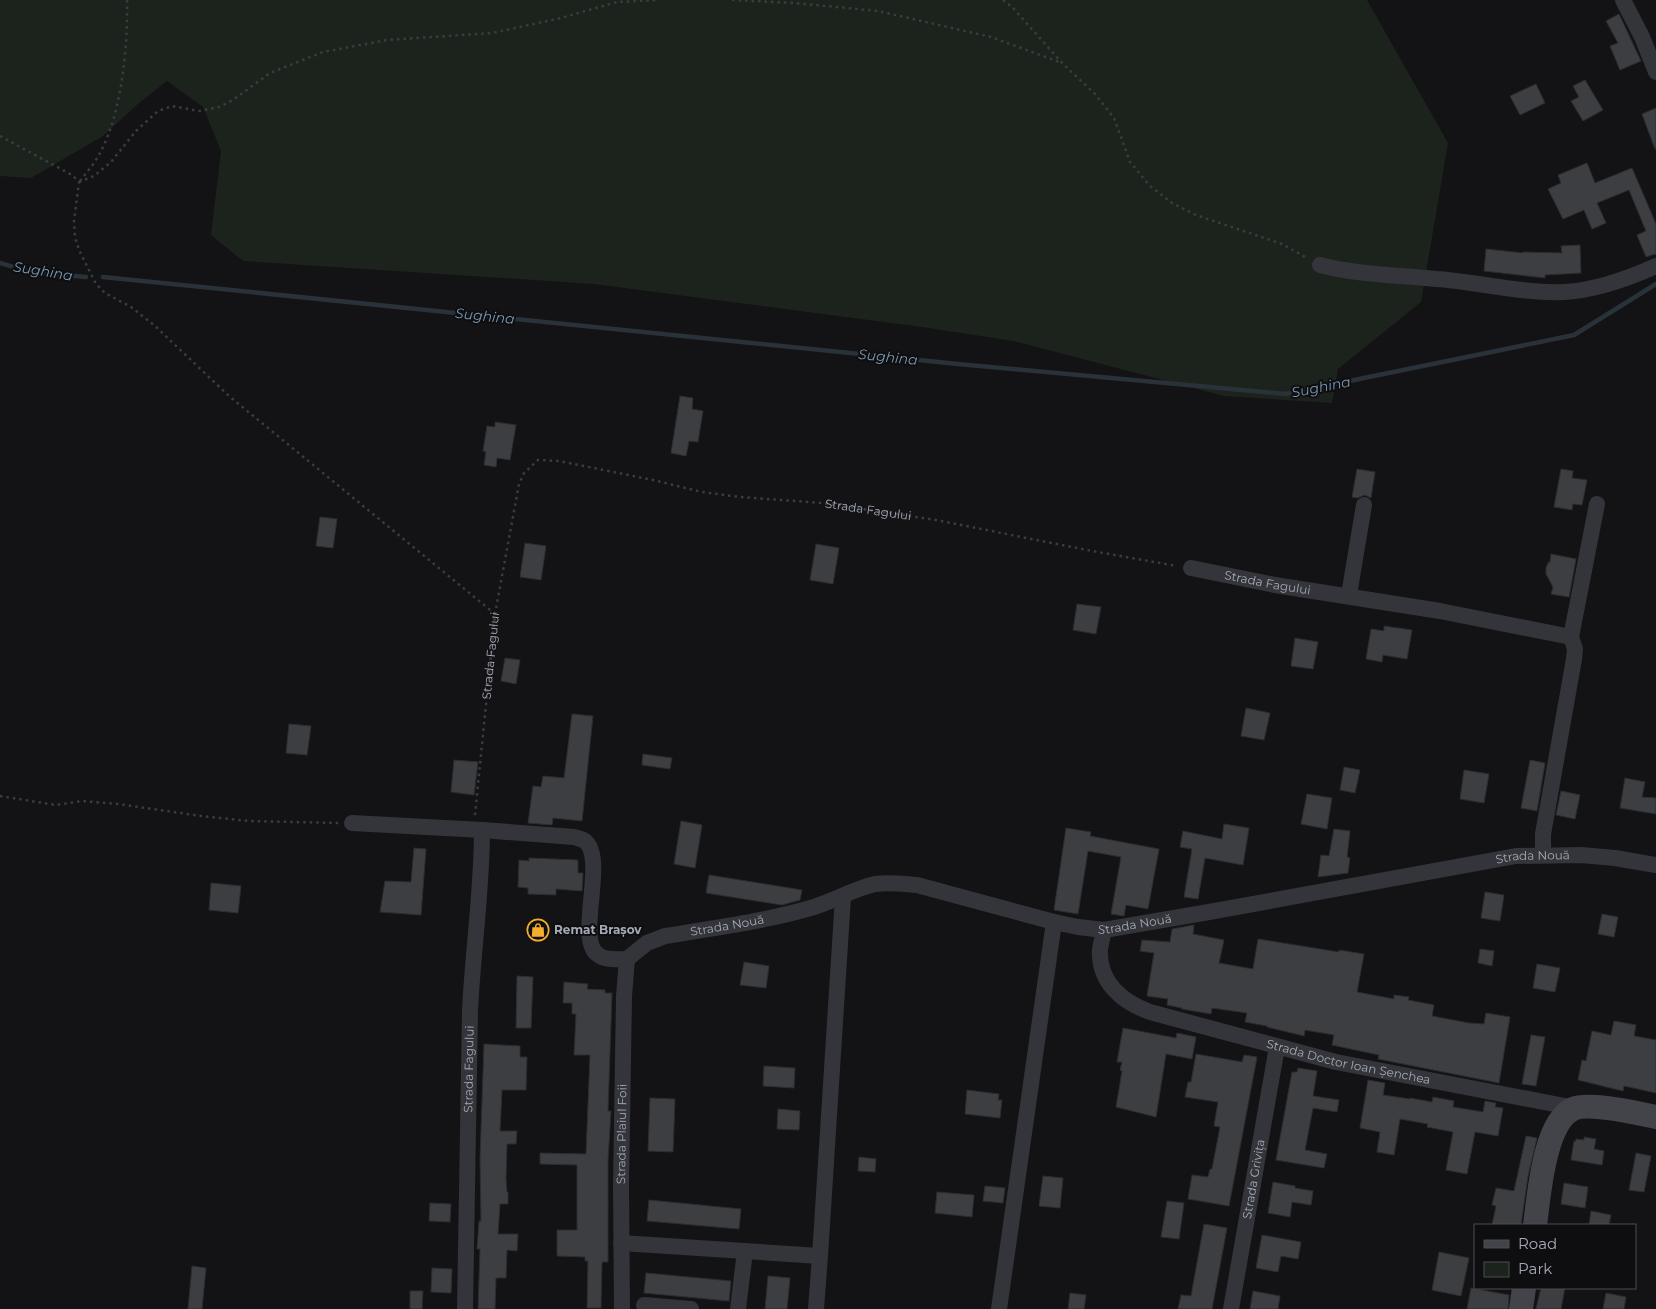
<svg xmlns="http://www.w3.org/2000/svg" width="1656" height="1309" font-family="Montserrat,sans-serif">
<rect width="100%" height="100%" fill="#131315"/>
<polygon fill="#1c231c" points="0,0 1367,0 1448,143 1421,302 1338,369 1332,403 1224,396 1014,341 922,327 594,284 243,261 211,235 221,151 203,107 167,81 139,103 103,136 31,178 0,176"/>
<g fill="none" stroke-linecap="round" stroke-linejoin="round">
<g stroke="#293239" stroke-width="4.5">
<polyline points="0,263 30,272 86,277"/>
<polyline points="103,277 958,364 1286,394 1574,335 1656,284"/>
</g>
</g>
<g fill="#3d3e42" stroke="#2d2d31">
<polygon points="1619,14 1641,61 1620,70 1610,46 1618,43 1606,21"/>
<polygon points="1585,80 1603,110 1583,121 1571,101 1579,97 1573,86"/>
<polygon points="1536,84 1545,103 1520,115 1510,96"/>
<polygon points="1656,108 1656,149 1655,149 1642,114"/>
<polygon points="1587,163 1595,183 1632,168 1656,224 1656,255 1655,254 1646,257 1637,235 1646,231 1629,190 1597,203 1606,223 1592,229 1584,210 1563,219 1548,189 1561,183 1558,175"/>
<polygon points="1580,245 1581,273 1545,275 1545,278 1484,271 1486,249 1523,253 1523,252 1562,253 1561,246"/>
<polygon points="680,396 693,398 692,409 703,411 698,442 689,441 686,456 671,453"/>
<polygon points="495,422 516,425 510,460 497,458 496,467 484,465 486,452 483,451 487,426 495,427"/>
<polygon points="1357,469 1375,472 1371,498 1365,495 1357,498 1352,497"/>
<polygon points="1561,469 1573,471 1572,478 1587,480 1582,505 1573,504 1572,510 1554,507"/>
<polygon points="320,517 337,519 333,548 316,546"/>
<polygon points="525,543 546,546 541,580 520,577"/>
<polygon points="816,544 839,548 833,584 810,580"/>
<polygon points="1551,554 1576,559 1569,597 1551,594 1553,587 1546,574 1546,568 1548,563 1550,562"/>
<polygon points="1077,604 1101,607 1096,634 1073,630"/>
<polygon points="1384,626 1412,630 1407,659 1383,655 1382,662 1366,659 1371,629 1384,631"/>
<polygon points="1295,638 1318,642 1313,669 1291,666"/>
<polygon points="505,658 520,660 516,684 501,681"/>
<polygon points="1246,708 1270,713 1264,740 1241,736"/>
<polygon points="572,714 593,716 582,821 553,818 552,825 528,823 533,786 541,787 543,776 564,778"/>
<polygon points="289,724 311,726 307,755 286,753"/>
<polygon points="643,754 672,758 670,769 642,765"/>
<polygon points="454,760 478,762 474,795 451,792"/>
<polygon points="1530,760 1545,763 1537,811 1521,808"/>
<polygon points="1344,767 1360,770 1355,793 1340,790"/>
<polygon points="1464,770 1489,774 1484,803 1460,799"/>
<polygon points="1625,778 1645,782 1642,797 1656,798 1656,814 1620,808"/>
<polygon points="1561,791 1580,795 1575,819 1556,815"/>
<polygon points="1307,794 1332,798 1327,829 1301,824"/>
<polygon points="681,821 702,825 695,868 674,864"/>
<polygon points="1224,824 1249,828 1243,865 1205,858 1198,899 1184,897 1192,849 1180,847 1183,831 1222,839"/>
<polygon points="1066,828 1091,832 1090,836 1159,849 1148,909 1126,905 1124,916 1111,914 1121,857 1088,851 1078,914 1054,910"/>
<polygon points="1334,829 1350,831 1347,857 1350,858 1348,873 1318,877 1321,855 1329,856"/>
<polygon points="414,848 426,849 421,915 380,912 385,881 411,882"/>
<polygon points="529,858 578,860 578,873 583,873 582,891 556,889 556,895 528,894 528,888 518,887 519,860 529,861"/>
<polygon points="709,875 802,890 800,900 782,905 706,893"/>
<polygon points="211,883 241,886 238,913 209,910"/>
<polygon points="1485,892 1504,895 1500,921 1481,918"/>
<polygon points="1602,914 1618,917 1614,937 1598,934"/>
<polygon points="1194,925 1193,934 1224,940 1219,963 1253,969 1258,939 1339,952 1339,950 1364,954 1357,992 1394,999 1394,995 1409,997 1408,1000 1434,1005 1432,1016 1469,1023 1484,1024 1486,1013 1510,1017 1499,1083 1378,1059 1379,1055 1332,1045 1334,1035 1305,1030 1304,1036 1267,1027 1267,1026 1245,1022 1247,1013 1212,1008 1211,1014 1182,1009 1182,1008 1167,1005 1168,999 1147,996 1154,953 1140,951 1142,940 1170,942 1172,929"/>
<polygon points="1480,949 1494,951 1492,966 1478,963"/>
<polygon points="744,962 769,966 766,988 740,985"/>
<polygon points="1537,964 1560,968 1555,992 1533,988"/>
<polygon points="517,976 533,977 531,1028 516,1028"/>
<polygon points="564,982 588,984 587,989 605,990 605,993 612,993 608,1111 611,1111 608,1160 608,1262 602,1262 601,1308 587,1308 588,1261 585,1261 585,1257 557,1256 557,1230 577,1230 577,1165 540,1164 540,1153 586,1154 590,1055 574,1055 576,1014 572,1014 572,1003 563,1003"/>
<polygon points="1614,1021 1636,1025 1634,1036 1656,1040 1656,1093 1624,1086 1623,1091 1578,1080 1582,1060 1586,1061 1592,1031 1611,1035"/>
<polygon points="1123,1028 1176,1038 1177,1033 1196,1037 1192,1059 1166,1054 1156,1117 1116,1107 1122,1071 1120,1070 1122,1062 1117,1062"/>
<polygon points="1531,1035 1545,1037 1536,1086 1522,1084"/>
<polygon points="484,1044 520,1046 520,1057 527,1057 526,1090 502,1090 500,1131 517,1131 516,1144 507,1144 506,1179 507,1192 508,1192 508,1204 500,1204 498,1234 518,1234 517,1251 507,1250 506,1278 496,1278 495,1309 478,1309 480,1249 477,1249 479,1221 481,1221 480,1159"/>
<polygon points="1196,1054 1242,1062 1244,1055 1257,1057 1229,1206 1188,1199 1192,1175 1208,1177 1210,1169 1212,1169 1220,1127 1214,1126 1218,1102 1185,1097 1188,1082 1191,1082"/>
<polygon points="764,1066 795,1068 794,1088 763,1086"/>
<polygon points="1298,1068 1317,1071 1313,1096 1339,1100 1337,1112 1313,1108 1305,1150 1327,1154 1324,1168 1276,1160 1292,1072 1297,1072"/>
<polygon points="1368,1080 1385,1083 1383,1095 1410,1099 1410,1098 1432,1102 1433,1097 1454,1101 1453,1107 1483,1112 1485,1101 1496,1103 1495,1107 1503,1108 1498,1136 1475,1132 1467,1174 1446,1170 1453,1132 1427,1127 1428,1124 1400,1119 1394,1155 1377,1152 1380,1132 1360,1128"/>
<polygon points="967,1090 999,1094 998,1100 1002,1100 1000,1118 965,1114"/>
<polygon points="650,1098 675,1099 673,1152 648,1151"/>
<polygon points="778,1109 800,1111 799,1130 777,1129"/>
<polygon points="1526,1136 1537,1138 1528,1176 1521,1225 1492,1225 1496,1206 1492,1205 1496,1188 1514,1191"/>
<polygon points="1584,1137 1596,1139 1594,1149 1604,1151 1602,1165 1571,1160 1574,1141 1576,1141 1576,1139 1584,1140"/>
<polygon points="1636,1153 1651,1156 1644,1192 1629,1190"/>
<polygon points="859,1157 876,1159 875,1172 858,1171"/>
<polygon points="1043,1176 1063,1178 1060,1208 1039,1206"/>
<polygon points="1273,1182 1295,1186 1295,1188 1313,1191 1311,1205 1292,1202 1290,1217 1268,1213"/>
<polygon points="1564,1183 1588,1187 1585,1208 1561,1204"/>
<polygon points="985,1186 1005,1188 1003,1203 983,1201"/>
<polygon points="937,1192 974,1195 972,1217 935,1213"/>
<polygon points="649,1200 741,1209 739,1229 647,1221"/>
<polygon points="1167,1201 1184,1203 1179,1239 1161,1237"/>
<polygon points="430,1203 451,1204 450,1222 429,1221"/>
<polygon points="1591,1211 1611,1215 1609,1225 1589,1225"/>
<polygon points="1204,1224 1227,1228 1212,1309 1178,1309 1181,1295 1191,1296"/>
<polygon points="1262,1235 1301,1242 1298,1259 1281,1256 1278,1272 1256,1268"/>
<polygon points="1439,1252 1469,1258 1461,1296 1432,1290"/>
<polygon points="192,1266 206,1268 202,1309 188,1309"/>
<polygon points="432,1268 452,1269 451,1293 431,1292"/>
<polygon points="646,1273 731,1281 729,1301 644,1293"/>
<polygon points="768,1276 790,1278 787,1309 765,1309"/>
<polygon points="1471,1288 1509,1295 1508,1309 1467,1309"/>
<polygon points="1541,1288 1565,1288 1561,1309 1536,1309"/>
<polygon points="410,1291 423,1291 422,1309 410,1309"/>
<polygon points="1253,1291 1280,1296 1278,1309 1250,1309"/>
<polygon points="1070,1293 1086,1295 1084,1309 1068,1309"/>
<polygon points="1606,1293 1626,1297 1624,1309 1603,1309"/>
</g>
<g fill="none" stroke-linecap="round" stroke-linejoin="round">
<g stroke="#3a3c41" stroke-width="2.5" stroke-dasharray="2.5 4" stroke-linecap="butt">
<polyline points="732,0 795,3 878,11 991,37 1062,63"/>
<polyline points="1003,0 1013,8 1063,64 1095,94 1114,118 1130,162 1149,185 1172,203 1196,215 1282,244 1307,258"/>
<polyline points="0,136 72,175 79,182 74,221 75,237 79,250 96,284 105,293 131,307 155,326 229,396 495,614"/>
<path d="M80,181C87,172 95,163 100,153C122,112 128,46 127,0"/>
<polyline points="79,182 94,176 111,162 136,131 158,111 172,106 199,111 219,107 233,100 270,73 323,52 387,40 492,33 561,18 617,2 657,0"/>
<polyline points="0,796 56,805 82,801 118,804 201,816 249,821 338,823"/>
<path id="s1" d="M475,815L495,614L519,484L524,473L538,460L559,461L653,480L702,492L740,497L822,503L936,520L1092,551L1177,566"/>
</g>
<g stroke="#34353a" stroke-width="16">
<polyline points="1623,0 1642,37 1656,72"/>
<path d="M1320,265C1358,275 1398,275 1437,279C1479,282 1523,294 1565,292C1597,290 1627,279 1656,266"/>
<path id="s2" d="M1191,568L1275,585L1440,611L1571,637"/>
<polyline points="1349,595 1364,505"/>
<path d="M352,823L482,830L574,837C577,838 582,839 585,841C607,859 576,937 597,954C605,961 618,959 627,959"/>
<polyline points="1543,855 1543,834 1574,659 1575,649 1571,637 1597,504"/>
<path id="s3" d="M1104,930C1103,936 1101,943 1100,949C1098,982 1122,1002 1150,1012L1336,1062L1575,1108"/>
<path id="s4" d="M627,959L647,943L665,936C712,928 761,922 807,909C831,903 852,889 875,884C889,882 903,884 917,885L1054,922L1078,927L1104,930L1209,912L1516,856L1581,855L1615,858L1656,865"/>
<polyline points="621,1243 820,1256 816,1309"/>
<polyline points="820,1256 843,897"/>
<polyline points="644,1305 691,1309"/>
<path id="s5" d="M465,1309L470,1010C473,950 482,890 482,830"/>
<path id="s6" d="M622,1309L621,1186L624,996L627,959"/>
<polyline points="738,1309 745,1251"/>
<polyline points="999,1309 1054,922"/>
<path id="s7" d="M1231,1309L1277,1047"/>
</g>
<g stroke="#42444a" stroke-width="24">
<path d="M1535,1225C1539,1196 1544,1122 1573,1109C1589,1102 1638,1113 1656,1117"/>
<polyline points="1521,1309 1524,1288"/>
</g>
</g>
<defs>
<g id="shop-ring" transform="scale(1.125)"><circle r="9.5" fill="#0e0e10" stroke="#f5ae2c" stroke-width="1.5"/><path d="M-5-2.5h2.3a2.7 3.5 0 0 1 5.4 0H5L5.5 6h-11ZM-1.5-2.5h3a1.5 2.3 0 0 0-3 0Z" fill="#f5ae2c"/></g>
</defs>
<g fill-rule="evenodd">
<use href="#shop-ring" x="538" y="930"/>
</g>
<g text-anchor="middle" stroke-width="4" stroke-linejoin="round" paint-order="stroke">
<g font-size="12" fill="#a5aab6" stroke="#0e0e10">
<text dy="4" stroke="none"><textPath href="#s1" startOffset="700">Strada Fagului</textPath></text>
<text dy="4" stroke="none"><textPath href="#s2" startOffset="78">Strada Fagului</textPath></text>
<text dy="4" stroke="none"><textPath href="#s1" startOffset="160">Strada Fagului</textPath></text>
<text dy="4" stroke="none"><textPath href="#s4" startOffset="932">Strada Nouă</textPath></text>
<text dy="4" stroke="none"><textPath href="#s4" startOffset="528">Strada Nouă</textPath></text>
<text dy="4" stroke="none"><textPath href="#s4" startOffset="108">Strada Nouă</textPath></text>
<text dy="4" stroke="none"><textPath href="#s3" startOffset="311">Strada Doctor Ioan Șenchea</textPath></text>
<text dy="4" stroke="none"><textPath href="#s5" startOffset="240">Strada Fagului</textPath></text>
<text dy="4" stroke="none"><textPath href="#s6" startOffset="175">Strada Plaiul Foii</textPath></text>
<text dy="4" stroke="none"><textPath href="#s7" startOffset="132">Strada Grivița</textPath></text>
</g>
<g font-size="12" font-weight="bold" fill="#a5aab6" stroke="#0e0e10" text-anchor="start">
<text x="554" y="934">Remat Brașov</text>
</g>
<g font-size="14" font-style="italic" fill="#7b99b2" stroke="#0e0e10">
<text transform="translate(43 271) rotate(9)" y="5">Sughina</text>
<text transform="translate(485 316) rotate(6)" y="5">Sughina</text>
<text transform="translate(888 357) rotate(6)" y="5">Sughina</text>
<text transform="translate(1321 387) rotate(-11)" y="5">Sughina</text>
</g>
</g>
<rect x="1474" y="1224" width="162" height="65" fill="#0e0e10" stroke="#4a4c52"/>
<rect x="1484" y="1240" width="25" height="8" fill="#42444a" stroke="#4a4c52"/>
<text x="1518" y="1249" font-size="15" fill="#a5aab6">Road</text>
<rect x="1484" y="1262" width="25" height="15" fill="#1c231c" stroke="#4a4c52"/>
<text x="1518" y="1274" font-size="15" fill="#a5aab6">Park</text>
</svg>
